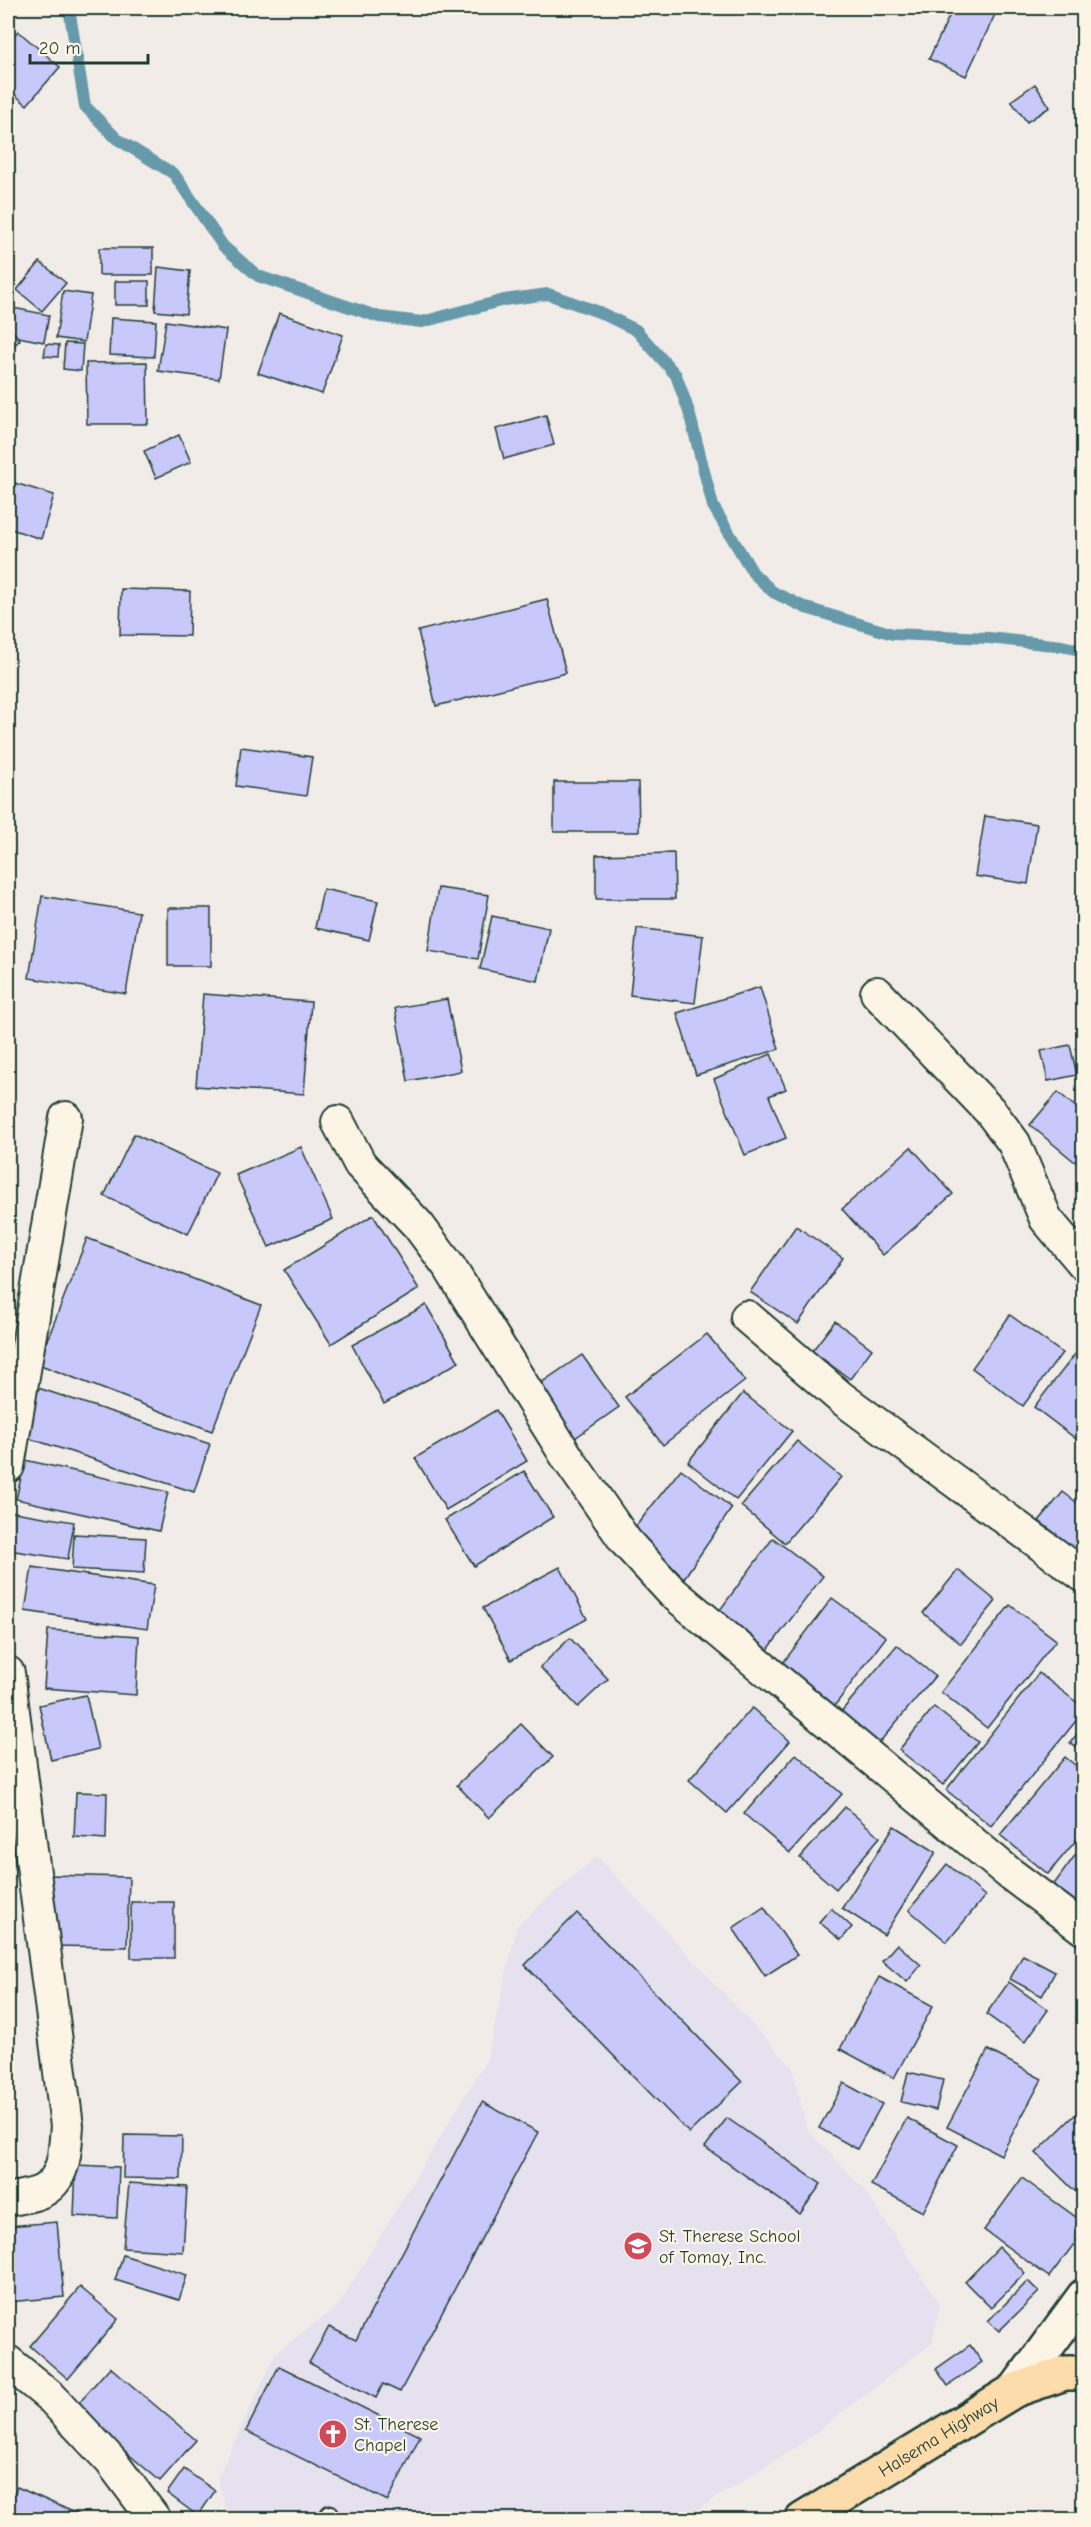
<svg xmlns="http://www.w3.org/2000/svg" width="1091" height="2527" font-family="'Comic Neue',sans-serif">
<rect width="100%" height="100%" fill="#f2ece9"/>
<filter id="ink" filterUnits="userSpaceOnUse"><feTurbulence type="fractalNoise" baseFrequency=".0167" numOctaves="2"/><feDisplacementMap in="SourceGraphic" scale="12" xChannelSelector="R" yChannelSelector="G"/><feConvolveMatrix kernelMatrix="1 2 1 2 8 2 1 2 1" color-interpolation-filters="sRGB"/></filter>
<g filter="url(#ink)">
<polygon fill="#e5e1ee" points="597,1856 792,2067 807,2129 862,2187 940,2304 932,2343 804,2442 683,2519 229,2519 217,2478 276,2353 338,2306 487,2059 517,1925"/>
<g fill="none" stroke-linecap="round" stroke-linejoin="round">
<polyline stroke="#669aaa" stroke-width="12" points="69,8 85,106 117,139 174,174 223,246 258,276 379,317 422,322 504,300 548,294 599,312 636,330 676,375 689,412 713,506 753,573 773,592 806,608 893,634 989,638 1062,646 1084,651"/>
</g>
<g fill="#c8c8fa" stroke="#1f3d34" stroke-width="1.5">
<polygon points="953,8 998,8 966,76 929,59"/>
<polygon points="18,31 60,67 27,105 8,89 8,43"/>
<polygon points="1035,84 1050,107 1027,122 1011,101"/>
<rect x="99" y="248" width="54" height="27"/>
<polygon points="40,262 66,283 42,311 17,290"/>
<polygon points="158,267 190,271 186,314 155,311"/>
<rect x="115" y="281" width="34" height="24"/>
<polygon points="63,291 91,295 84,342 56,338"/>
<polygon points="8,307 49,315 44,342 8,335"/>
<polygon points="279,313 343,335 322,394 258,373"/>
<polygon points="111,318 156,321 154,357 109,355"/>
<polygon points="166,321 226,330 219,379 158,371"/>
<polygon points="8,325 20,340 8,351"/>
<polygon points="65,343 83,344 81,371 63,369"/>
<polygon points="46,344 59,345 58,357 44,356"/>
<polygon points="147,362 148,424 87,424 86,363"/>
<polygon points="546,415 554,445 504,459 496,429"/>
<polygon points="179,435 191,462 156,478 144,451"/>
<polygon points="8,481 54,495 41,539 8,528"/>
<polygon points="121,589 190,591 189,636 120,635"/>
<polygon points="547,599 566,673 436,706 418,631"/>
<polygon points="241,747 312,757 306,796 236,786"/>
<polygon points="554,782 638,782 639,832 554,832"/>
<polygon points="985,816 1037,824 1028,884 975,876"/>
<polygon points="674,853 675,899 596,899 596,855"/>
<polygon points="438,888 489,895 478,959 428,951"/>
<polygon points="323,889 378,901 369,940 315,928"/>
<polygon points="42,896 139,912 126,994 29,978"/>
<rect x="168" y="908" width="43" height="58"/>
<polygon points="492,916 549,928 538,981 480,969"/>
<polygon points="637,928 703,936 695,1003 630,995"/>
<polygon points="760,987 779,1049 696,1075 677,1013"/>
<polygon points="203,994 311,1002 304,1094 196,1086"/>
<polygon points="447,999 461,1071 408,1081 395,1008"/>
<polygon points="1070,1045 1077,1075 1048,1081 1041,1051"/>
<polygon points="771,1054 786,1089 769,1096 786,1138 745,1155 714,1079"/>
<polygon points="1058,1092 1084,1114 1084,1152 1075,1162 1030,1125"/>
<polygon points="134,1134 217,1173 188,1234 104,1196"/>
<polygon points="301,1147 333,1219 269,1247 236,1175"/>
<polygon points="911,1147 953,1194 883,1255 842,1209"/>
<polygon points="373,1215 419,1289 331,1344 284,1270"/>
<polygon points="796,1226 843,1258 798,1324 750,1292"/>
<polygon points="87,1238 261,1305 212,1431 38,1364"/>
<polygon points="426,1305 459,1362 384,1404 352,1345"/>
<polygon points="1010,1315 1062,1353 1023,1406 972,1368"/>
<polygon points="835,1321 872,1349 850,1379 812,1351"/>
<polygon points="707,1334 745,1381 663,1445 625,1397"/>
<polygon points="1076,1353 1084,1359 1084,1445 1034,1407"/>
<polygon points="582,1355 619,1407 575,1438 538,1385"/>
<polygon points="35,1387 210,1444 194,1492 19,1435"/>
<polygon points="743,1393 792,1431 736,1500 688,1462"/>
<polygon points="496,1410 527,1461 446,1510 415,1458"/>
<polygon points="797,1441 841,1477 785,1543 741,1506"/>
<polygon points="25,1460 168,1492 159,1531 16,1499"/>
<polygon points="681,1469 732,1508 684,1578 632,1531"/>
<polygon points="524,1471 553,1517 474,1566 445,1520"/>
<polygon points="1063,1492 1084,1508 1084,1556 1039,1521"/>
<polygon points="8,1511 74,1522 68,1559 8,1550"/>
<polygon points="74,1534 146,1538 144,1573 72,1569"/>
<polygon points="773,1538 823,1576 764,1655 714,1618"/>
<polygon points="32,1567 154,1585 147,1629 25,1611"/>
<polygon points="560,1567 587,1619 511,1660 483,1608"/>
<polygon points="958,1570 996,1601 961,1644 923,1613"/>
<polygon points="832,1598 886,1637 830,1712 776,1672"/>
<polygon points="1010,1605 1056,1640 987,1728 941,1692"/>
<polygon points="48,1630 139,1636 136,1695 44,1688"/>
<polygon points="570,1638 608,1679 578,1707 540,1667"/>
<polygon points="897,1645 935,1676 878,1744 840,1713"/>
<polygon points="1039,1673 1084,1708 1084,1711 991,1826 946,1790"/>
<polygon points="86,1695 98,1749 51,1760 39,1705"/>
<polygon points="934,1707 978,1742 943,1785 899,1750"/>
<polygon points="752,1708 790,1741 727,1813 689,1780"/>
<polygon points="521,1724 553,1757 489,1818 457,1785"/>
<polygon points="1084,1725 1084,1753 1070,1743"/>
<polygon points="796,1754 842,1794 790,1853 744,1814"/>
<polygon points="1065,1757 1084,1772 1084,1831 1048,1874 1000,1835"/>
<polygon points="76,1792 107,1793 106,1839 74,1837"/>
<polygon points="845,1807 880,1837 836,1889 800,1858"/>
<polygon points="894,1826 936,1852 884,1935 842,1908"/>
<polygon points="1084,1843 1084,1891 1075,1903 1052,1887"/>
<polygon points="947,1864 985,1896 947,1942 909,1910"/>
<polygon points="49,1875 129,1877 127,1947 47,1946"/>
<rect x="131" y="1902" width="43" height="56"/>
<polygon points="764,1907 797,1955 765,1976 733,1928"/>
<polygon points="831,1908 852,1927 841,1940 819,1922"/>
<polygon points="577,1913 742,2082 689,2133 525,1965"/>
<polygon points="897,1944 921,1965 907,1982 882,1961"/>
<polygon points="1023,1955 1055,1972 1042,1996 1010,1979"/>
<polygon points="879,1977 933,2006 894,2078 840,2049"/>
<polygon points="1009,1982 1048,2010 1025,2042 986,2014"/>
<polygon points="988,2050 1042,2079 1001,2155 947,2127"/>
<polygon points="908,2072 943,2080 936,2110 901,2102"/>
<polygon points="844,2083 882,2104 857,2149 819,2128"/>
<polygon points="482,2102 538,2132 400,2392 383,2384 376,2398 309,2363 329,2327 356,2340"/>
<polygon points="1084,2106 1084,2200 1036,2153"/>
<polygon points="727,2118 821,2184 800,2214 705,2147"/>
<polygon points="907,2118 958,2145 923,2212 871,2185"/>
<polygon points="124,2135 182,2136 181,2179 123,2178"/>
<polygon points="76,2165 119,2167 117,2218 74,2216"/>
<polygon points="1022,2178 1084,2223 1084,2231 1049,2277 984,2230"/>
<polygon points="129,2183 187,2187 183,2252 123,2248"/>
<polygon points="57,2222 64,2297 8,2302 8,2226"/>
<polygon points="999,2247 1025,2273 991,2308 965,2282"/>
<polygon points="123,2255 187,2275 179,2300 115,2280"/>
<polygon points="1028,2281 1039,2292 999,2331 988,2321"/>
<polygon points="80,2287 118,2319 68,2379 30,2346"/>
<polygon points="970,2345 982,2362 948,2386 936,2369"/>
<polygon points="279,2366 420,2436 388,2501 246,2431"/>
<polygon points="110,2367 196,2440 160,2481 74,2408"/>
<polygon points="184,2469 215,2491 198,2516 167,2493"/>
<polygon points="17,2487 82,2516 81,2520 8,2520 8,2509"/>
</g>
<g fill="none" stroke-linecap="round" stroke-linejoin="round">
<g stroke="#1f3d34" stroke-width="21">
<polyline id="lane" points="326,2520 330,2514"/>
</g>
<g stroke="#1f3d34" stroke-width="36">
<g id="street">
<polyline points="877,993 990,1111 1014,1143 1046,1219 1084,1264"/>
<polyline points="338,1122 360,1164 418,1225 450,1268 569,1460 626,1542 672,1592 1009,1873 1084,1929"/>
<polyline points="747,1317 840,1397 1084,1576"/>
<polyline points="8,1466 66,1118"/>
<path d="M8,1673L67,2126C65,2147 66,2177 44,2190C35,2196 18,2197 8,2200"/>
<polyline points="8,2362 52,2398 111,2461 155,2520"/>
</g>
</g>
<g stroke="#1f3d34" stroke-width="38">
<polyline id="secondary" points="1015,2390 1084,2296"/>
</g>
<g stroke="#1f3d34" stroke-width="38">
<g id="highway">
<path id="s1" d="M802,2520L1015,2390L1065,2373H1084"/>
</g>
</g>
<use href="#lane" stroke="#fcf5e5" stroke-width="16"/>
<use href="#street" stroke="#fcf5e5" stroke-width="32"/>
<use href="#secondary" stroke="#fcf5e5" stroke-width="33"/>
<use href="#highway" stroke="#fddcac" stroke-width="33"/>
</g>
</g>
<defs>
<g id="school-disc" transform="scale(1.5)"><circle r="9.5" fill="#d1495b" stroke="#fcf5e5"/><path d="M0-5L7-2L0 1L-7-2ZM-4 1L0 2.5L4 1V4Q0 6-4 4Z" fill="#fff"/></g>
<g id="church-disc" transform="scale(1.5)"><circle r="9.5" fill="#d1495b" stroke="#fcf5e5"/><path d="M-1.2-6h2.4v3.5h3.3v2.4h-3.3V6h-2.4V-.1h-3.3v-2.4h3.3Z" fill="#fff"/></g>
</defs>
<g fill-rule="evenodd">
<use href="#school-disc" x="638" y="2246"/>
<use href="#church-disc" x="333" y="2434"/>
</g>
<g text-anchor="middle" stroke-width="4.5" stroke-linejoin="round" paint-order="stroke">
<g font-size="18" fill="#1f3d34" stroke="#fcf5e5" text-anchor="start">
<text x="659" y="2242">St. Therese School<tspan x="659" dy="21">of Tomay, Inc.</tspan></text>
<text x="354" y="2430">St. Therese<tspan x="354" dy="21">Chapel</tspan></text>
</g>
<g font-size="18" fill="#1f3d34" stroke="#fcf5e5">
<text dy="6" stroke="none"><textPath href="#s1" startOffset="160">Halsema Highway</textPath></text>
</g>
</g>
<rect width="1091" height="2527" fill="none" stroke="#fcf5e5" stroke-width="30"/>
<rect x="15" y="15" width="1061" height="2497" fill="none" stroke="#1f3d34" stroke-width="2" filter="url(#ink)"/>
<path d="M30 54v9h118v-9" fill="none" stroke="#1f3d34" stroke-width="3"/>
<text x="39" y="54" font-size="18" fill="#1f3d34" stroke="#fcf5e5" stroke-width="4.5" paint-order="stroke">20 m</text>
</svg>
